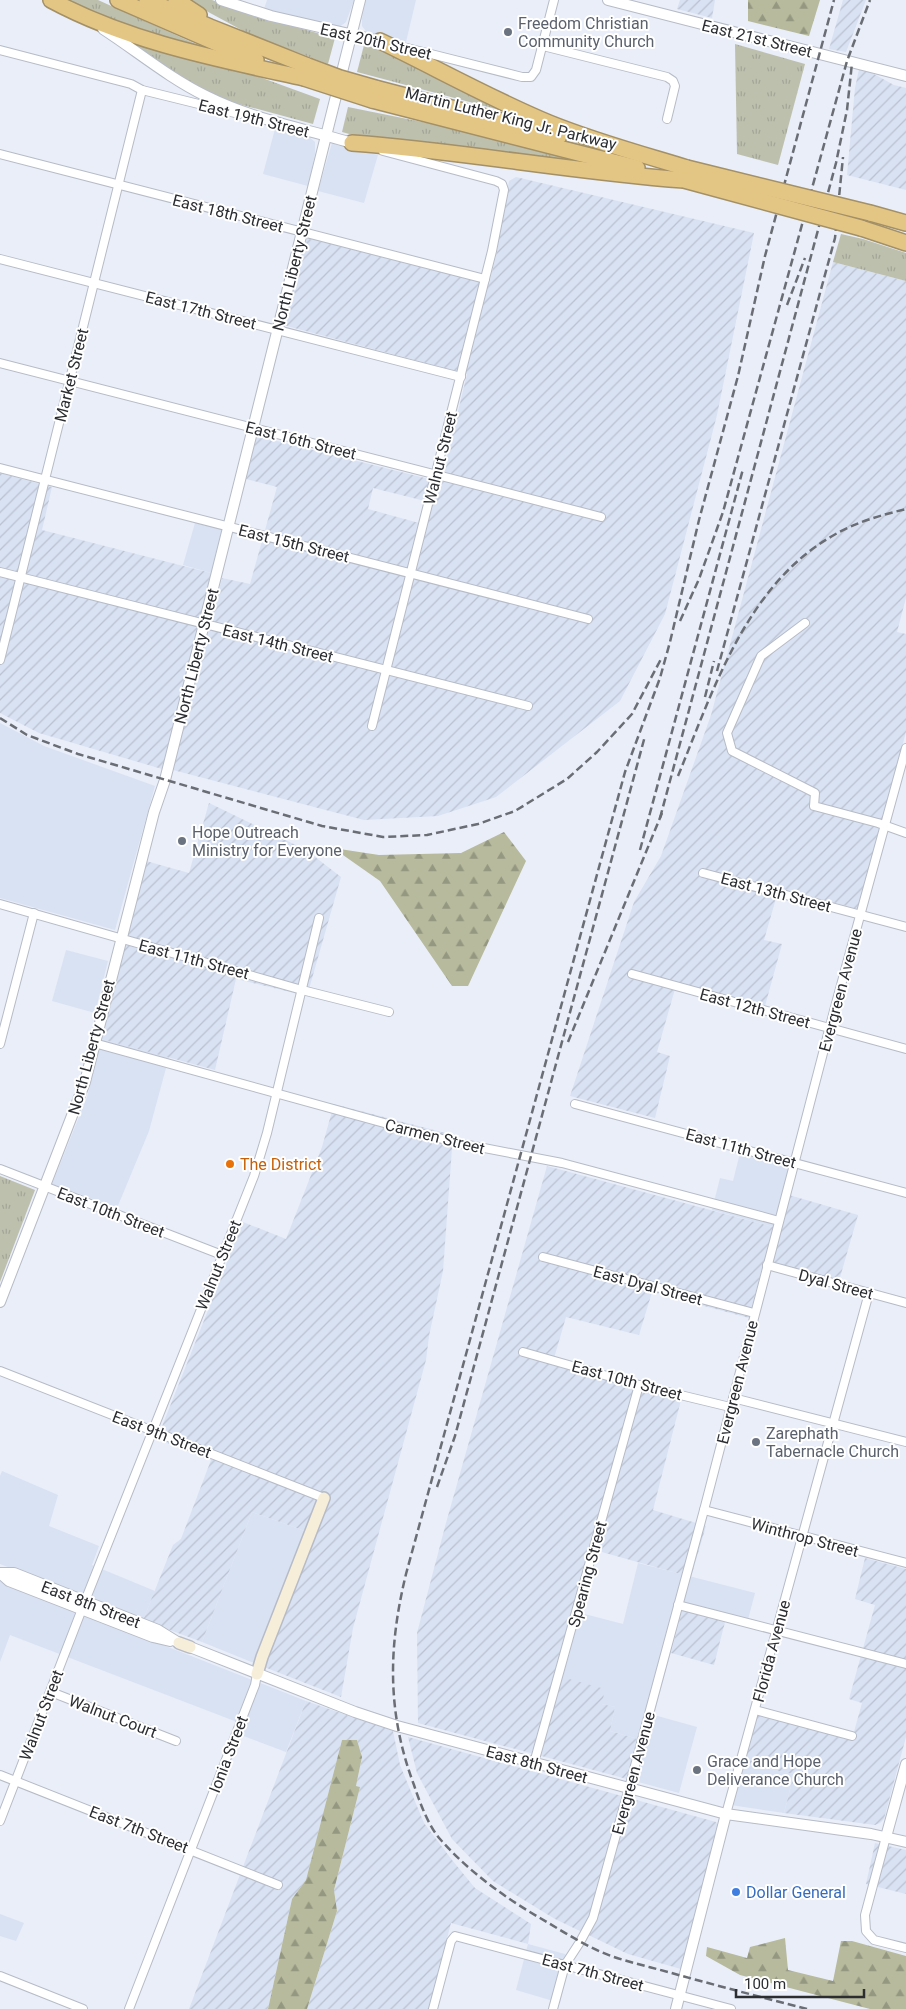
<svg xmlns="http://www.w3.org/2000/svg" width="906" height="2009" font-family="Roboto,sans-serif">
<defs>
<pattern id="industrial-furrows" width="10" height="10" patternUnits="userSpaceOnUse" patternTransform="scale(1.25)"><rect width="10" height="10" fill="#d9e2f3"/><path d="M-1 1l2-2M0 10L10 0M9 11l2-2" fill="none" stroke="#bac2d1"/></pattern>
<pattern id="grass-tufts" width="24" height="20" patternUnits="userSpaceOnUse" patternTransform="scale(1.25)"><rect width="24" height="20" fill="#bec0ae"/><path d="M3 7l-1-3M5 7V3M7 7l1-3M15 17l-1-3M17 17v-4M19 17l1-3" fill="none" stroke="#a3a596"/></pattern>
<pattern id="forest-firs" width="22" height="20" patternUnits="userSpaceOnUse" patternTransform="scale(1.25)"><rect width="22" height="20" fill="#b7ba9c"/><path d="M5 1l3.5 6h-7zM16 11l3.5 6h-7z" fill="#959880"/></pattern>
</defs>
<rect width="100%" height="100%" fill="#e9eef9"/>
<g fill="#d9e2f3">
<polygon points="267,0 354,0 346,22 338,28 264,9"/>
<polygon points="366,0 416,0 406,42 366,31 362,26 362,18"/>
<polygon points="275,129 309,137 315,142 315,154 308,186 263,174"/>
<polygon points="332,143 378,155 364,203 318,191"/>
<polygon points="195,523 222,529 211,573 183,565"/>
<polygon points="0,723 44,746 155,786 115,930 0,898"/>
<polygon points="66,950 108,961 95,1013 52,1001"/>
<polygon points="101,1039 169,1057 149,1131 117,1208 52,1184 87,1097"/>
<polygon points="740,1153 789,1167 773,1227 712,1210 720,1178 733,1181"/>
<polygon points="2,1471 58,1495 49,1526 99,1546 92,1565 155,1591 143,1620 0,1564 0,1476"/>
<polygon points="252,1512 305,1531 254,1663 202,1642"/>
<polygon points="638,1563 755,1593 746,1627 682,1610 654,1715 697,1727 679,1793 627,1779 638,1739 610,1731 615,1707 602,1704 555,1675 573,1611 623,1624"/>
<polygon points="0,1581 306,1701 286,1752 241,1735 245,1725 10,1635 0,1662"/>
<polygon points="736,1763 794,1774 784,1813 724,1804"/>
<polygon points="0,1914 24,1923 16,1941 0,1936"/>
<polygon points="528,1944 565,1954 570,1960 560,2003 516,1990"/>
</g>
<g fill="url(#industrial-furrows)" fill-rule="evenodd">
<polygon points="680,0 715,0 712,18 677,9"/>
<polygon points="843,0 866,0 846,52 829,49"/>
<polygon points="859,69 872,73 894,85 906,88 906,190 847,175 855,88"/>
<path d="M516,177L754,233L717,415L665,614L620,701L496,797L438,816L364,820L173,770L222,578L250,584L277,487L246,479L257,436L441,482L467,374L283,325L306,238L489,284L496,256L509,181ZM373,488L425,501L419,523L368,509Z"/>
<polygon points="833,262 906,281 906,598 897,632 906,634 906,732 858,909 779,888 764,940 782,944 765,1006 677,982 657,1052 670,1056 655,1118 570,1096 634,902 661,856 711,715"/>
<polygon points="0,473 52,487 42,530 211,573 162,769 39,733 0,713"/>
<polygon points="209,803 306,850 341,877 307,996 236,979 215,1070 101,1039 146,861 189,873"/>
<polygon points="334,1104 453,1135 443,1271 429,1336 426,1360 353,1628 341,1697 254,1663 305,1531 252,1512 202,1642 143,1620 173,1545 181,1539 211,1460 157,1439 243,1222 286,1239 322,1147"/>
<polygon points="547,1166 773,1227 782,1193 858,1215 839,1281 764,1260 749,1318 652,1292 639,1335 566,1317 552,1365 681,1400 653,1510 706,1526 691,1577 591,1549 555,1675 605,1689 602,1704 615,1707 610,1731 638,1739 627,1779 418,1723 417,1633 446,1523"/>
<polygon points="865,1558 906,1569 906,1737 884,1819 880,1823 875,1825 784,1813 794,1774 736,1763 749,1713 852,1739 862,1703 849,1699 875,1605 855,1599"/>
<polygon points="682,1610 725,1622 714,1665 671,1653"/>
<polygon points="306,1701 393,1731 400,1765 424,1823 452,1860 475,1888 531,1924 528,1944 451,1923 429,2009 307,2009 337,1911 334,1890 360,1787 356,1786 362,1757 357,1740 342,1740 306,1880 292,1899 268,2009 189,2009"/>
<polygon points="408,1737 716,1822 718,1826 681,1969 628,1954 555,1919 493,1881 452,1839 417,1773"/>
<polygon points="875,1843 906,1850 906,1894 866,1884"/>
</g>
<g fill="url(#grass-tufts)">
<polygon points="61,0 98,0 207,49 152,36"/>
<polygon points="186,0 212,0 249,14 335,38 328,64 249,34"/>
<polygon points="122,37 254,75 320,99 313,124 224,100 183,78"/>
<polygon points="735,44 805,64 778,165 737,154"/>
<polygon points="364,45 385,50 518,115 357,72"/>
<polygon points="348,107 437,125 599,165 364,138 342,132"/>
<polygon points="841,234 863,239 906,253 906,281 833,262"/>
<polygon points="0,1176 35,1190 0,1282"/>
</g>
<g fill="url(#forest-firs)">
<polygon points="748,0 820,0 809,36 748,21"/>
<polygon points="504,832 526,861 468,986 452,986 380,881 333,848 379,855 461,853"/>
<polygon points="342,1740 357,1740 362,1757 356,1786 360,1787 334,1890 337,1911 307,2009 268,2009 292,1899 306,1880"/>
<polygon points="785,1938 788,1970 833,1981 841,1941 852,1941 906,1956 906,2009 870,2009 740,1975 706,1956 707,1947 747,1958 750,1947"/>
</g>
<g fill="none" stroke-linecap="round" stroke-linejoin="round">
<g stroke="#b6bbc6" stroke-width="10">
<g id="minor">
<polyline points="543,46 667,77 673,81 675,86 667,119"/>
<polyline points="403,47 522,77 531,77 536,70 554,0"/>
<polyline points="0,50 131,84 142,90 239,114"/>
<polyline points="0,154 485,279"/>
<polyline points="0,259 461,377"/>
<polyline points="0,363 601,517"/>
<polyline points="0,468 588,619"/>
<polyline points="0,572 528,706"/>
<polyline points="805,623 761,656 727,733 732,751 815,793 814,806 878,823 906,833"/>
<polyline points="0,660 142,90"/>
<polyline points="372,726 492,251 504,190 502,184 496,181 383,151"/>
<polyline points="703,873 906,927"/>
<polyline points="0,904 302,990 389,1012"/>
<polyline points="632,974 906,1049"/>
<polyline points="94,1043 453,1142 562,1163 779,1221"/>
<polyline points="0,1044 34,913"/>
<polyline points="575,1104 906,1193"/>
<polyline points="0,1169 222,1255"/>
<polyline points="543,1257 754,1313"/>
<polyline points="767,1265 906,1303"/>
<polyline points="523,1352 639,1385 730,1407"/>
<polyline points="0,1371 324,1498"/>
<polyline points="733,1398 906,1442"/>
<polyline points="704,1510 906,1563"/>
<polyline points="85,1601 254,1176 267,1133 319,918"/>
<polyline points="678,1605 906,1664"/>
<polyline points="51,1692 176,1741"/>
<polyline points="755,1710 852,1736"/>
<polyline points="534,1763 639,1385"/>
<polyline points="0,1775 278,1885"/>
<polyline points="726,1814 869,1293"/>
<polyline points="0,1821 82,1609"/>
<polyline points="886,1837 865,1915 866,1931 874,1940 906,1948"/>
<polyline points="0,1976 83,2009"/>
<polyline points="129,2009 255,1685 257,1674"/>
<polyline points="433,2009 451,1941 455,1936 731,2009"/>
<polyline points="553,2009 565,1965 580,1942 593,1918 629,1788 704,1510 835,1007 906,748"/>
</g>
</g>
<g stroke="#b6bbc6" stroke-width="12">
<g id="tertiary">
<polyline points="221,0 271,16 380,41"/>
<polyline points="608,0 906,76"/>
<path d="M103,29C137,51 169,78 206,96C252,119 302,128 352,143"/>
<polyline points="0,1302 85,1082 154,812 165,780 360,0"/>
<polyline points="0,1573 14,1573 158,1630 179,1643"/>
<polyline points="0,1573 9,1581 153,1637 170,1641"/>
<polyline points="190,1647 355,1712 397,1726 726,1814 871,1834 906,1842"/>
<polyline points="886,1837 906,1764"/>
<polyline points="676,2009 726,1814"/>
</g>
</g>
<g stroke="#b6bbc6" stroke-width="14">
<g id="secondary">
<polyline points="179,1643 190,1647"/>
<polyline points="257,1674 262,1657 324,1498"/>
</g>
</g>
<g stroke="#a39067" stroke-width="18">
<g id="motorway">
<path d="M51,0C129,42 218,59 304,78"/>
<polyline points="118,0 256,60"/>
<polyline points="147,0 210,27 308,66"/>
<polyline points="176,0 199,15"/>
<path d="M380,41C436,68 491,99 549,123C593,141 641,154 687,168"/>
<polyline points="375,88 559,136"/>
<polyline points="372,100 637,168"/>
<path d="M352,143C463,151 573,172 684,180"/>
<polyline points="870,213 906,223"/>
<polyline points="861,228 906,243"/>
</g>
</g>
<use href="#minor" stroke="#fff" stroke-width="8"/>
<use href="#tertiary" stroke="#fff" stroke-width="10"/>
<use href="#secondary" stroke="#f7eeda" stroke-width="11"/>
<use href="#motorway" stroke="#e4c684" stroke-width="15"/>
<g stroke="#6a6d73" stroke-width="2.5" stroke-dasharray="8 4" stroke-linecap="butt">
<polyline points="787,305 805,258"/>
<polyline points="680,621 699,579 723,512 847,61 870,0"/>
<polyline points="717,671 835,238 843,157"/>
<polyline points="705,697 714,661"/>
<polyline points="0,718 27,735 78,754 322,826 383,837 427,835 478,824 515,811 567,779 597,752 632,714 661,659"/>
<path d="M678,776C714,688 747,584 834,535C856,522 882,515 906,509"/>
<polyline points="660,818 836,163 847,110 852,63"/>
<polyline points="640,850 743,469"/>
<polyline points="568,1042 662,813"/>
<polyline points="437,1487 455,1436 645,736"/>
<path d="M807,2009C761,1997 714,1985 668,1972C650,1967 632,1963 614,1957C588,1948 564,1932 540,1918C504,1897 468,1871 440,1839C428,1825 420,1803 414,1785C387,1713 388,1648 406,1574L625,772L660,678L670,642L699,520L738,376L765,256L834,0"/>
</g>
<g stroke="#a39067" stroke-width="18" stroke-linecap="butt">
<g id="motorway-bridge">
<polyline points="308,66 340,78 375,88"/>
<polyline points="304,78 372,100"/>
<polyline points="687,168 870,213"/>
<polyline points="684,180 861,228"/>
</g>
</g>
<use href="#motorway-bridge" stroke="#e4c684" stroke-width="15"/>
</g>
<g fill="#6b7280" stroke="#fff" stroke-width="2">
<circle cx="508" cy="32" r="5"/>
<circle cx="182" cy="841" r="5"/>
<circle cx="756" cy="1442" r="5"/>
<circle cx="697" cy="1770" r="5"/>
</g>
<circle fill="#e8710a" stroke="#fff" stroke-width="2" cx="230" cy="1164" r="5"/>
<circle fill="#3f7fe0" stroke="#fff" stroke-width="2" cx="736" cy="1892" r="5"/>
<g text-anchor="middle" stroke-width="4" stroke-linejoin="round" paint-order="stroke">
<g font-size="16" fill="#5b616d" stroke="#fff" text-anchor="start">
<text x="518" y="29">Freedom Christian<tspan x="518" dy="18">Community Church</tspan></text>
<text x="192" y="838">Hope Outreach<tspan x="192" dy="18">Ministry for Everyone</tspan></text>
<text x="766" y="1439">Zarephath<tspan x="766" dy="18">Tabernacle Church</tspan></text>
<text x="707" y="1767">Grace and Hope<tspan x="707" dy="18">Deliverance Church</tspan></text>
</g>
<g font-size="16" fill="#2b2d31" stroke="#fff">
<text transform="translate(757 38) rotate(14)" y="6">East 21st Street</text>
<text transform="translate(376 41) rotate(13)" y="6">East 20th Street</text>
<text transform="translate(254 118) rotate(14)" y="6">East 19th Street</text>
<text transform="translate(511 118) rotate(14)" y="6">Martin Luther King Jr. Parkway</text>
<text transform="translate(228 213) rotate(14)" y="6">East 18th Street</text>
<text transform="translate(294 263) rotate(-76)" y="6">North Liberty Street</text>
<text transform="translate(201 310) rotate(14)" y="6">East 17th Street</text>
<text transform="translate(71 375) rotate(-76)" y="6">Market Street</text>
<text transform="translate(301 440) rotate(14)" y="6">East 16th Street</text>
<text transform="translate(440 458) rotate(-76)" y="6">Walnut Street</text>
<text transform="translate(294 543) rotate(14)" y="6">East 15th Street</text>
<text transform="translate(278 643) rotate(14)" y="6">East 14th Street</text>
<text transform="translate(196 656) rotate(-76)" y="6">North Liberty Street</text>
<text transform="translate(776 892) rotate(15)" y="6">East 13th Street</text>
<text transform="translate(194 959) rotate(15)" y="6">East 11th Street</text>
<text transform="translate(840 990) rotate(-75)" y="6">Evergreen Avenue</text>
<text transform="translate(755 1008) rotate(15)" y="6">East 12th Street</text>
<text transform="translate(91 1047) rotate(-75)" y="6">North Liberty Street</text>
<text transform="translate(435 1136) rotate(14)" y="6">Carmen Street</text>
<text transform="translate(741 1148) rotate(15)" y="6">East 11th Street</text>
<text transform="translate(111 1212) rotate(21)" y="6">East 10th Street</text>
<text transform="translate(218 1265) rotate(-68)" y="6">Walnut Street</text>
<text transform="translate(836 1284) rotate(15)" y="6">Dyal Street</text>
<text transform="translate(648 1285) rotate(15)" y="6">East Dyal Street</text>
<text transform="translate(627 1380) rotate(15)" y="6">East 10th Street</text>
<text transform="translate(737 1382) rotate(-76)" y="6">Evergreen Avenue</text>
<text transform="translate(162 1434) rotate(21)" y="6">East 9th Street</text>
<text transform="translate(805 1537) rotate(15)" y="6">Winthrop Street</text>
<text transform="translate(587 1574) rotate(-75)" y="6">Spearing Street</text>
<text transform="translate(91 1604) rotate(21)" y="6">East 8th Street</text>
<text transform="translate(771 1651) rotate(-75)" y="6">Florida Avenue</text>
<text transform="translate(41 1715) rotate(-69)" y="6">Walnut Street</text>
<text transform="translate(113 1716) rotate(21)" y="6">Walnut Court</text>
<text transform="translate(228 1754) rotate(-69)" y="6">Ionia Street</text>
<text transform="translate(537 1764) rotate(15)" y="6">East 8th Street</text>
<text transform="translate(633 1773) rotate(-75)" y="6">Evergreen Avenue</text>
<text transform="translate(139 1829) rotate(21)" y="6">East 7th Street</text>
<text transform="translate(593 1972) rotate(15)" y="6">East 7th Street</text>
</g>
<g font-size="16" fill="#c56008" stroke="#fff" text-anchor="start">
<text x="240" y="1170">The District</text>
</g>
<g font-size="16" fill="#366cbe" stroke="#fff" text-anchor="start">
<text x="746" y="1898">Dollar General</text>
</g>
</g>
<path d="M736 1989v8h128v-8" fill="none" stroke="#2b2d31" stroke-width="2.5"/>
<text x="744" y="1989" font-size="15" fill="#2b2d31" stroke="#ffffff" stroke-width="4" paint-order="stroke">100 m</text>
</svg>
